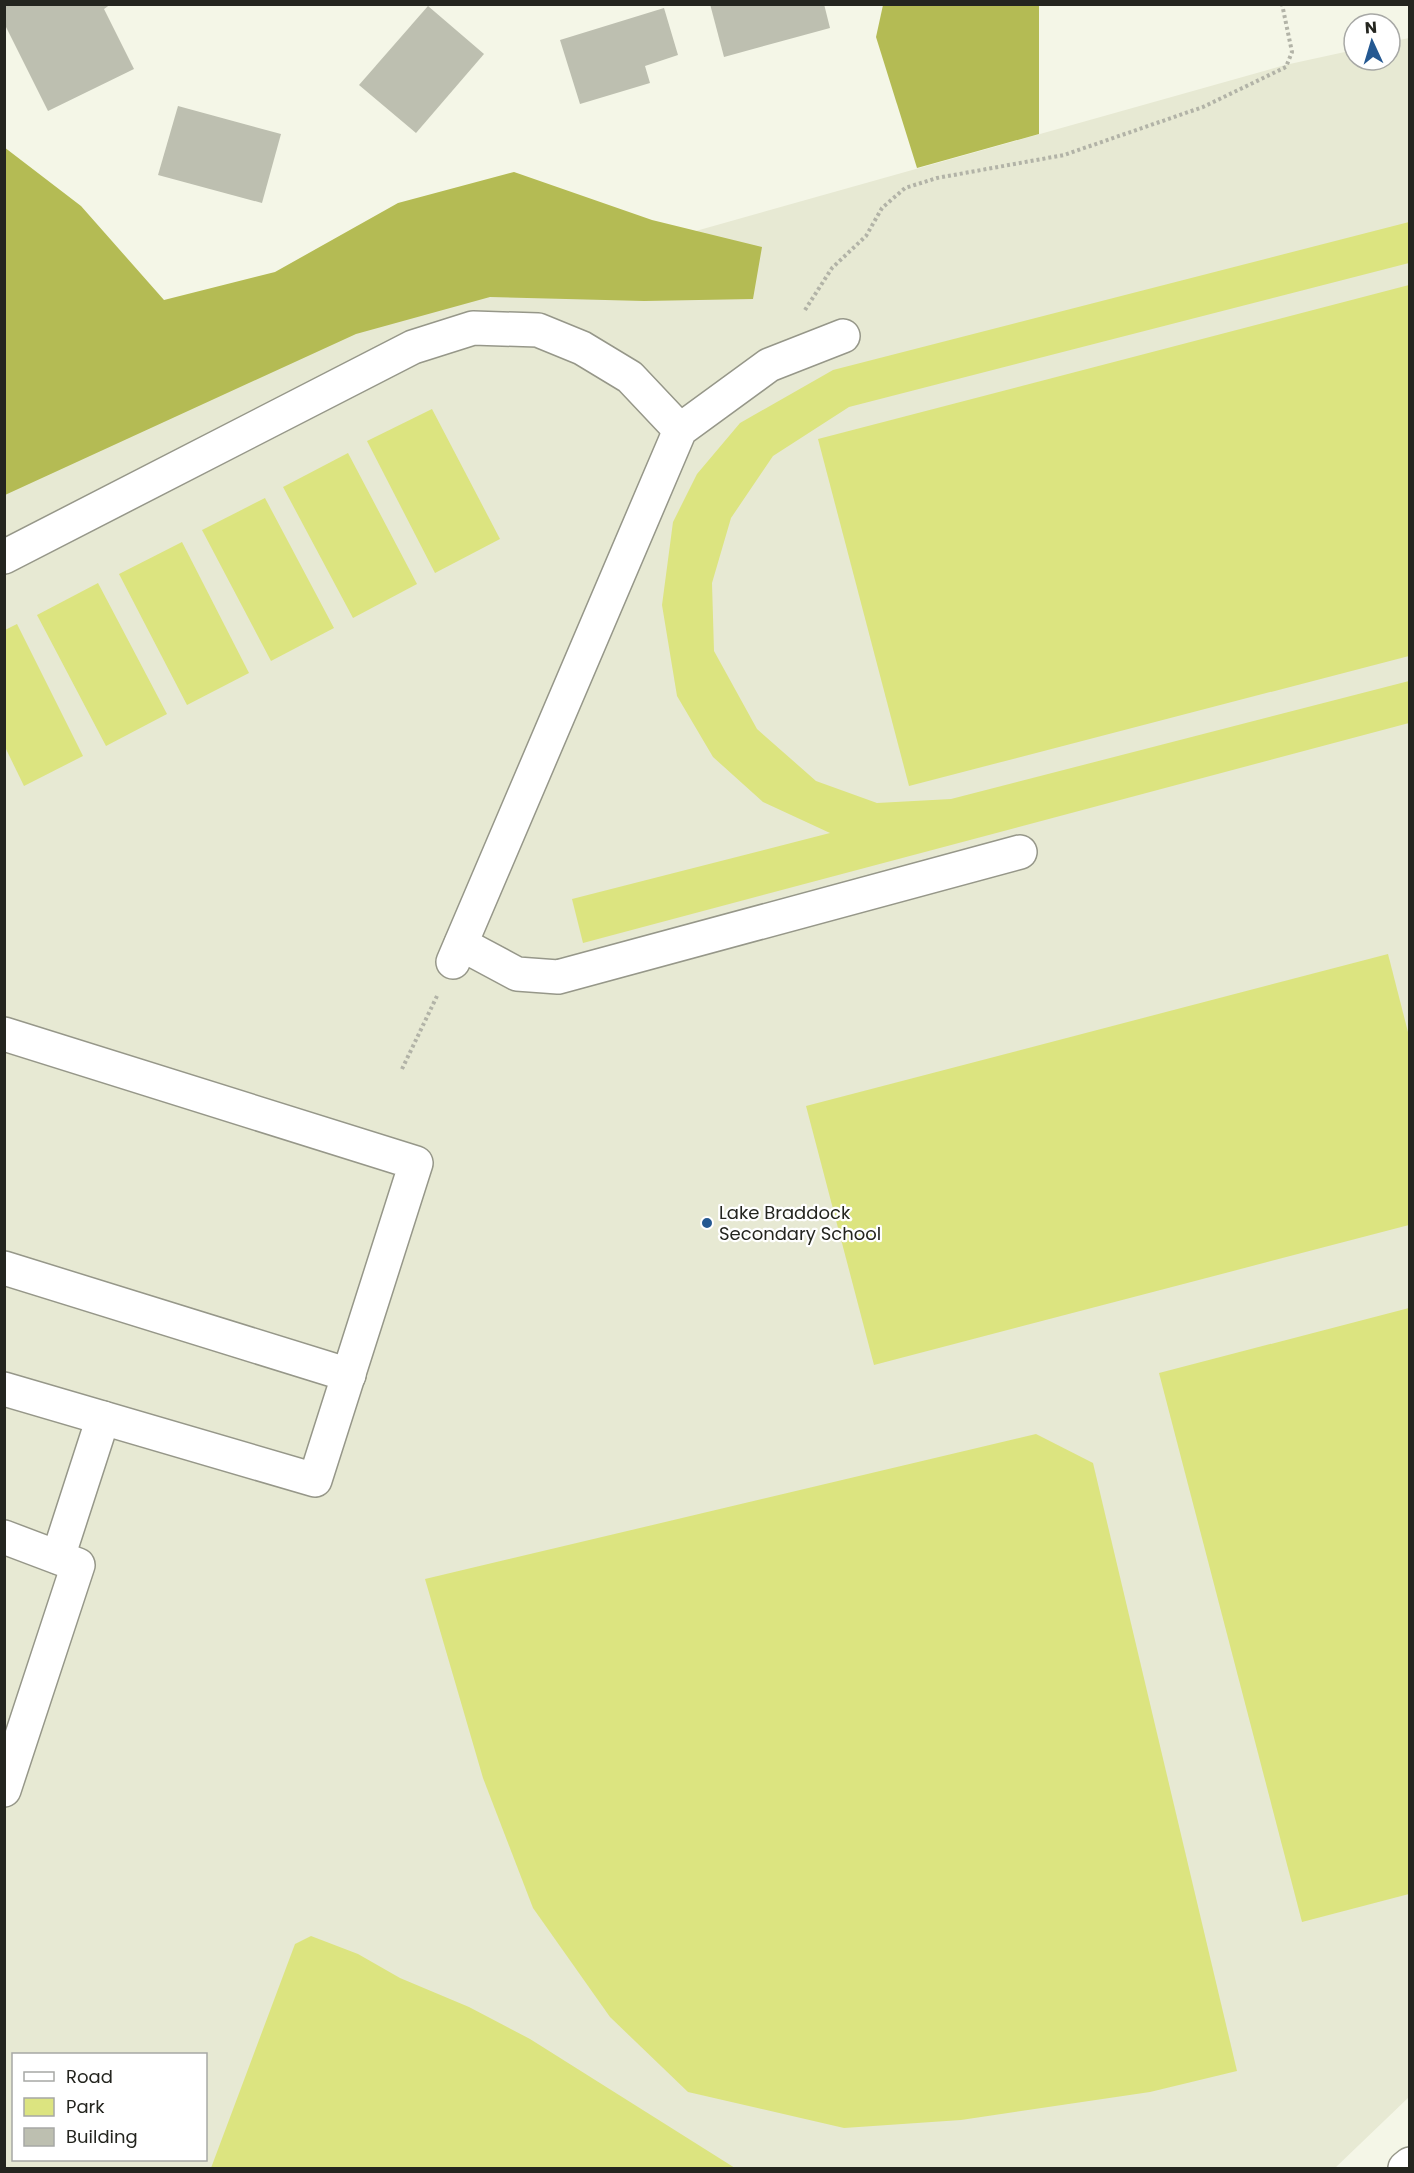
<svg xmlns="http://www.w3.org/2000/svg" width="1414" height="2173" font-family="Poppins,sans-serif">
<rect width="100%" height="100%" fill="#f4f6e7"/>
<path fill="#e7e9d3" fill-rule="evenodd" d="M1409,38V2097L1335,2168H5V392L561,269L1285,65L1354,50V60H1390V42ZM14,2054H206V2160H14Z"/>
<g fill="#dce480">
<polygon points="1409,222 1409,263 849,407 773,456 731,518 712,583 714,651 757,729 816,781 877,803 951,799 1409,681 1409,723 583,943 572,899 830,833 763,802 713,757 677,696 662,605 673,522 697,474 740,423 833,370"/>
<polygon points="1409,285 1409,656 909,786 818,439"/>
<polygon points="432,409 500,539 435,573 367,441"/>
<polygon points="348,453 417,584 353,618 283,487"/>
<polygon points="265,498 334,628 271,661 202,530"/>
<polygon points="182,542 249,673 187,705 119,574"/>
<polygon points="98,583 167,714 106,746 37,615"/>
<polygon points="17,624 83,756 24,786 5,747 5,630"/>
<polygon points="1388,954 1409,1036 1409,1225 874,1365 806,1106"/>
<polygon points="1409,1308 1409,1894 1302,1922 1159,1373"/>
<polygon points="1036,1434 1093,1463 1237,2071 1150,2092 961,2120 844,2128 688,2092 610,2017 533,1908 483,1778 425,1579"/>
<polygon points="311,1936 358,1954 400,1978 469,2007 530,2039 735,2168 211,2168 295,1944"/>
</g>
<g fill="#b4bb54">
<polygon points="883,5 1039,5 1039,134 917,168 876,37"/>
<polygon points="4,147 81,206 164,300 275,272 398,203 514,172 652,220 762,247 753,299 644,301 490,297 356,334 5,495"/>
</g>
<g fill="#bdbfb0">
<polygon points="4,4 111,4 104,9 134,69 48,111 4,23"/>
<polygon points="710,4 824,4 830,28 724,57"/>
<polygon points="428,6 484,54 416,133 359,85"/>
<polygon points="664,8 678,55 645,66 650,83 580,104 560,40"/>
<polygon points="178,106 281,134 262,203 158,175"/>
</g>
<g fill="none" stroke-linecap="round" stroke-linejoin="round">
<g stroke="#969789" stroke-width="36">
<g id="minor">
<polyline points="4,557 413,347 473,328 538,330 582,348 630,377 680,430"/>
<polyline points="461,944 517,974 558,977 1020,852"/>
<polyline points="453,962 680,430 769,365 843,336"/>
<polyline points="4,1034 416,1163 315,1480 4,1389"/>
<polyline points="4,1268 349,1375"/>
<polyline points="4,1537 78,1565 4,1790"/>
<polyline points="58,1557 103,1418"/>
</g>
</g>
<g stroke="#969789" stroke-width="36">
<polyline id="major" points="1405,2168 1410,2164"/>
</g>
<g stroke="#b2b3a7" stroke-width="4" stroke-dasharray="3 3" stroke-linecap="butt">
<polyline points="805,310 832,268 866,236 882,208 905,188 937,178 1064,155 1203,107 1286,67 1292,52 1282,4"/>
<polyline points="402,1069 437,996"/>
</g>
<use href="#minor" stroke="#fff" stroke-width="33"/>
<use href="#major" stroke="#fff" stroke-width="33"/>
</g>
<circle fill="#245891" stroke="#fff" stroke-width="2" cx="707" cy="1223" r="6"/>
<g text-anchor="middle" stroke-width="4.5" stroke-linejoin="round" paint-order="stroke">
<g font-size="18" fill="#24251f" stroke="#fff" text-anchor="start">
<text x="719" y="1219">Lake Braddock<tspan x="719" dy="21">Secondary School</tspan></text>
</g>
</g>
<rect width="1414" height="2173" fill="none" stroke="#24251f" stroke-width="12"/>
<rect x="12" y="2053" width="195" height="108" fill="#ffffff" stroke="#a7a8a5" stroke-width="1.5"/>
<rect x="24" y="2072" width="30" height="9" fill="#ffffff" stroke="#a7a8a5" stroke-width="1.5"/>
<text x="66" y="2083" font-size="18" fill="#24251f">Road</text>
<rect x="24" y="2098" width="30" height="18" fill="#dce480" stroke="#a7a8a5" stroke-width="1.5"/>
<text x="66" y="2113" font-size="18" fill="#24251f">Park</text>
<rect x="24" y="2128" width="30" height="18" fill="#bdbfb0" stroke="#a7a8a5" stroke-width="1.5"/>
<text x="66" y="2143" font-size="18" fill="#24251f">Building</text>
<g transform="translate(1372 42) rotate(356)"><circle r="28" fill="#ffffff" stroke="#a7a8a5" stroke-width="1.5"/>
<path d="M0-4.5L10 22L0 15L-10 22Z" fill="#245891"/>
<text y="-9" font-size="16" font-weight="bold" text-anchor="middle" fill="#24251f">N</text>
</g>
</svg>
